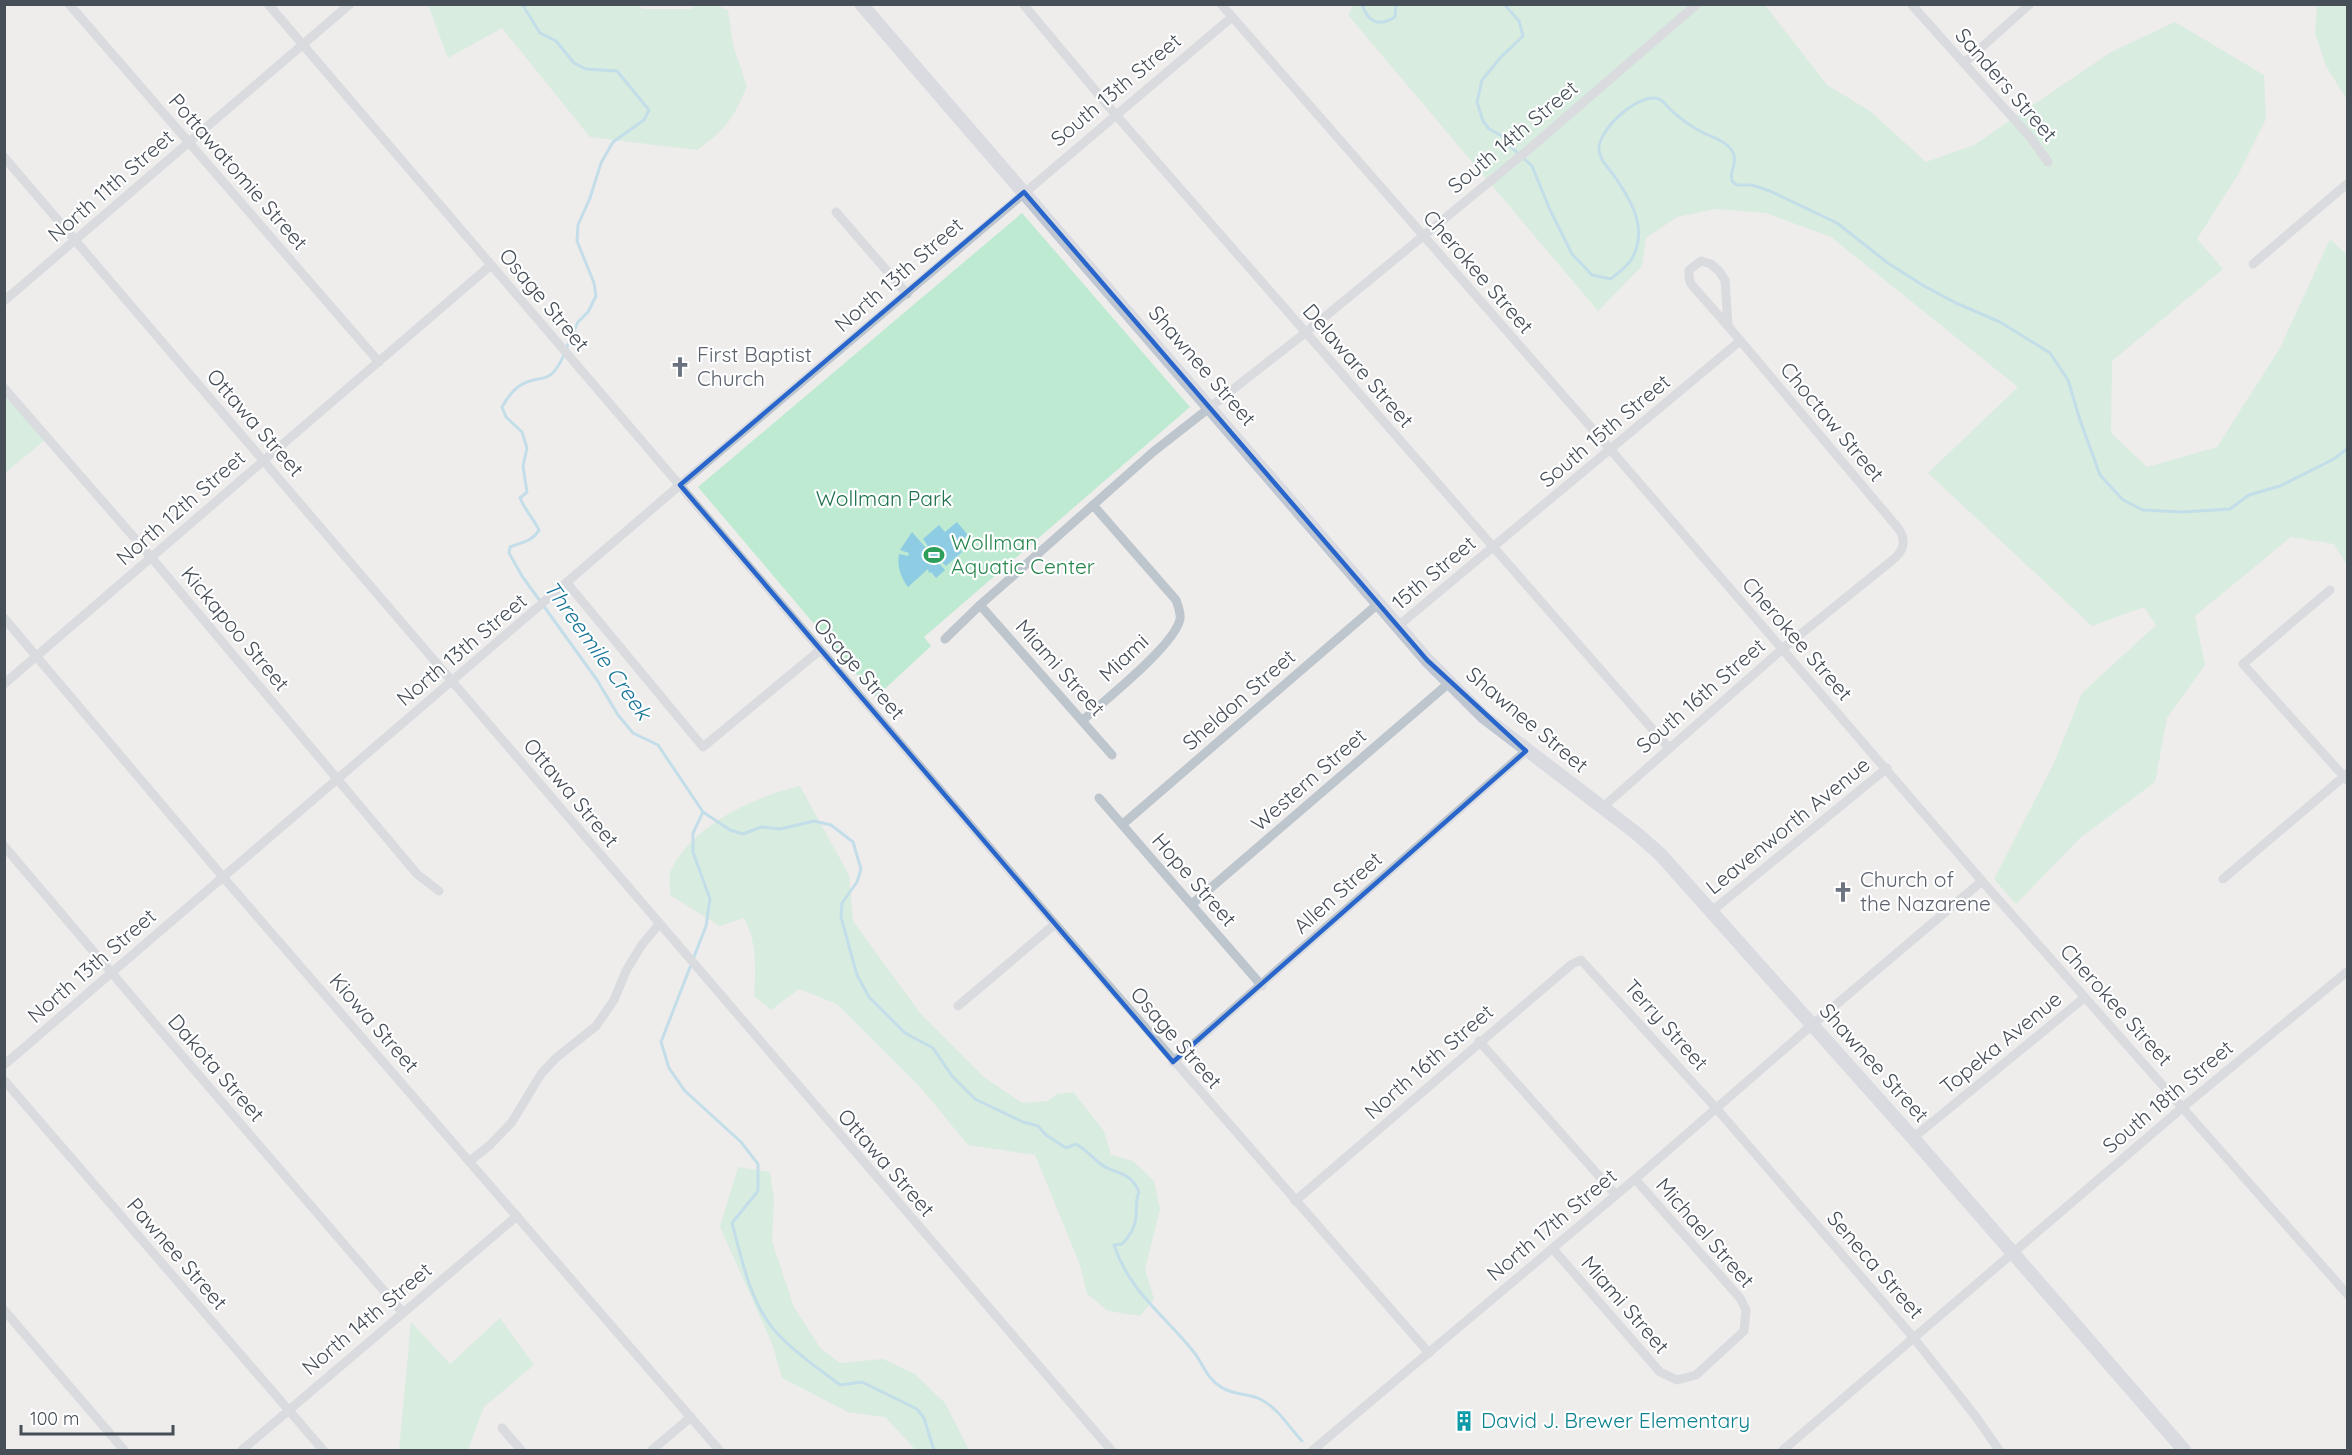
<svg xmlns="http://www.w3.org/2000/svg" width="2352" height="1455" font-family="Quicksand,sans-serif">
<rect width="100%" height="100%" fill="#efecec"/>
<g fill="#bdead1">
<polygon points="1354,4 1765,5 1827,85 1870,111 1926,162 1974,145 2111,52 2175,22 2264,75 2266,119 2239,173 2197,239 2223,269 2112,361 2111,433 2147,467 2217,447 2280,348 2330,239 2347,255 2347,565 2334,544 2291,537 2195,616 2205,665 2167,718 2155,782 2080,838 2016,904 1994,879 2054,763 2082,693 2156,625 2144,607 2092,626 1928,473 2018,387 1831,237 1766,213 1716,209 1677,217 1646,238 1642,266 1598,311 1348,15"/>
<path d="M638,5L643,9H690L698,5L714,4L728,10L733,45L747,86C732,121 727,128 697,150L590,137L502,28L448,58L428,5Z"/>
<polygon points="2317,5 2347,5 2347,100 2326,66 2315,33"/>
<polygon points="1022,213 1190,407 924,637 931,646 876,697 698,487"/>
<polygon points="4,388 47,438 5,473 4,473"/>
<path d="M800,786L849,875L853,921L920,1013L984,1077L1022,1103L1048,1101L1057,1094L1073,1092L1104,1131L1111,1155L1133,1161L1154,1181L1160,1209L1145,1269L1154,1299L1140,1316L1108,1311L1087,1294L1080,1265L1035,1155L968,1145L921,1088L837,1004L799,989L771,1010L754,996C756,969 757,942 744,918L720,926L670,895C670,887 668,875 672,868C694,825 755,796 800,786Z"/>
<polygon points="738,1167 770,1172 774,1198 772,1241 794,1307 821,1349 840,1363 883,1359 915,1374 945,1403 969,1450 916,1450 885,1417 848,1412 782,1378 773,1346 720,1227"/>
<polygon points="500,1318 534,1365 484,1407 468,1450 399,1450 411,1322 450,1364"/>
</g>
<path fill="#8ecce3" d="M957,522L968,535L956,545L962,552L946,566L940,560L937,561L945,570L936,578L931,572L929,573L928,569L908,587C900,576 897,566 899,554L908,556L909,553L900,550L912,532L926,548L928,546L923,539L939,525L945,532Z"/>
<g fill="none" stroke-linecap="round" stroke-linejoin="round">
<g stroke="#8ecce3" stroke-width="3">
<polyline points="522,4 540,33 556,41 574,63 586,69 617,71 649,110 644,120 613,142 601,163 590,198 578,225 577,241 594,283 596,296 588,312 578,322 566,349"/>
<path d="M1362,4C1368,23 1379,27 1395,17L1396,4"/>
<path d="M1504,4L1519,21L1523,36L1501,57L1482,80L1477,102L1483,121L1489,129L1504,137L1509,145L1532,166L1550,210L1572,254L1592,275L1611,279C1617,273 1627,267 1631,260C1649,230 1632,202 1615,177C1609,168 1600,161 1599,150C1597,130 1640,91 1659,99C1663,100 1666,105 1669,108C1678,117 1690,126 1702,132C1715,139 1738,144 1734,164C1733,171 1730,173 1732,181L1737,185H1752L1770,191L1837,223L1888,263L1924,286L1956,303L2000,322L2050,353L2068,380L2080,420L2100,475L2123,500L2143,510L2182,512L2230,509L2249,495L2280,486L2334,459L2348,448"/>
<path d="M564,355C548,390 540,371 518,387C511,392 506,400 502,407L506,417L522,432L527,448L523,466L527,492L520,498C525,510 533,518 539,530C532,542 522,542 510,547L509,553L522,576L597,680L618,715L633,733L658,745L703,812L693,833V852L710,899L706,926L661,1042L669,1068L685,1091L741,1142L758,1164V1191L732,1223C742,1260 750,1302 775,1331C794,1352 818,1368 840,1385L862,1382L917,1409L924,1418L934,1450"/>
<path d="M703,812L730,830L743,834L761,827L780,829L814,821L831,825L853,842L861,869L857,882L842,903L841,917L857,975L869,997L905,1033L933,1048L952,1076L975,1099L1023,1122L1038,1126L1046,1135L1066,1148L1076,1144C1085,1149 1090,1155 1098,1162C1114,1176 1129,1168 1139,1192C1135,1201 1137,1207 1136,1217C1135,1227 1129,1237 1122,1244L1114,1245C1129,1291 1164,1315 1193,1351C1203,1363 1206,1378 1221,1387C1232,1395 1248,1393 1260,1399C1278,1408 1289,1427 1302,1441"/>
</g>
<g stroke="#bec6cd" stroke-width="9">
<polyline points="69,4 379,362"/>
<polyline points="268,4 1055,924 1429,1353"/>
<polyline points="1023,4 1115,114 1669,748"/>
<polyline points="1221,4 1610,449 1982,881 2348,1295"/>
<polyline points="1911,4 2030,137 2048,162"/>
<polyline points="1964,63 2030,4"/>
<path d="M4,157C373,588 740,1021 1111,1450"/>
<polyline points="836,212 907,294"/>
<polyline points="2253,264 2348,183"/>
<polyline points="4,301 350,4"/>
<polyline points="4,388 151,557 417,874 439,891"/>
<polyline points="567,583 703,747 819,651"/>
<polyline points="2330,590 2243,664 2348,781"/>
<polyline points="980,605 1112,755"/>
<polyline points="4,618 223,877 719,1450"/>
<polyline points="1398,626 1740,341"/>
<polyline points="945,639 980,605 1153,452 1305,333 1528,150 1697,4"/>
<polyline points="4,684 491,265"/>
<path d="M1083,720C1105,700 1175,645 1180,619C1181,613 1178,606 1176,600L1093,505"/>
<polyline points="1099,798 1262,986"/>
<path d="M1603,807L1781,650L1895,558C1905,548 1906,539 1898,528L1728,326L1725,280L1719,271L1711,264L1701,261L1689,270V278L1691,284L1728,326"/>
<polyline points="1123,824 1379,603"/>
<polyline points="4,846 167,1038 403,1313"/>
<polyline points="2223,879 2348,773"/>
<polyline points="1192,904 1449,683"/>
<polyline points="1712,911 1887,768"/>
<polyline points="958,1006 1055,924"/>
<polyline points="1479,1041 1616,1195"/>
<polyline points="1173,1062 1526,751"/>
<polyline points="4,1065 680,485 1232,17"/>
<polyline points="4,1080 323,1450"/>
<polyline points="1913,1138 2084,998"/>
<polyline points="470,1161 490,1145 512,1122 541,1074 556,1058 596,1026 614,1000 626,971 641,946 659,924"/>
<polyline points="1295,1201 1572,964 1581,960 1716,1108 1913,1337 1976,1417 1999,1450"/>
<polyline points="1553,1249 1660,1372 1677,1380 1696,1375 1744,1331 1746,1310 1740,1298 1635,1179"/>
<polyline points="4,1310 124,1450"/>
<polyline points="502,1428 521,1450"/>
<polyline points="242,1450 517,1216"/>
<polyline points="652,1450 691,1417"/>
<polyline points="1313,1450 1635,1179 1812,1025 1982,881"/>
<polyline points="1783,1450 2183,1107 2348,971"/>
</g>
<polyline stroke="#bec6d2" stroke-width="14" points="861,4 1427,660 1484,717 1636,833 1660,854 1913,1138 2184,1450"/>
</g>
<path d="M0 0H2352V1455H0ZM1024,192L1427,660L1526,751L1173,1062L680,485Z" fill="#efecec" fill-opacity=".55" fill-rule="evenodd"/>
<path fill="none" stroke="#2966cc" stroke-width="4.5" stroke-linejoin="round" d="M1024,192L1427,660L1526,751L1173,1062L680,485Z"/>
<defs>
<g id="church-bare" transform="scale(1.62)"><path d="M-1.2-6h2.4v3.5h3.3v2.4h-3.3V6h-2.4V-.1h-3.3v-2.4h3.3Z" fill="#6b7280" stroke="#fff" stroke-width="2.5" paint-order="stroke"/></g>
<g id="stadium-bare" transform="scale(1.62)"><path d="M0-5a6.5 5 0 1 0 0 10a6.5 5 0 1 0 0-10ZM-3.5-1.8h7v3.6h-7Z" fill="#2e9e5b" stroke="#fff" stroke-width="2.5" paint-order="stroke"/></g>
<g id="building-bare" transform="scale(1.62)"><path d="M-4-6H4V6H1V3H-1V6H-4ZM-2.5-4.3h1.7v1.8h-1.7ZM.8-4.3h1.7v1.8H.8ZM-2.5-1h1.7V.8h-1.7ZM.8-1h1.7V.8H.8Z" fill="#0f9aa8" stroke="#fff" stroke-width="2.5" paint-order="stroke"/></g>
</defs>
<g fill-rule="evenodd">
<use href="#church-bare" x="680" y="367"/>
<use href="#stadium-bare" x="934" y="555"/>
<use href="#church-bare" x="1843" y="892"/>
<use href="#building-bare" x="1464" y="1421"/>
</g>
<g text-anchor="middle" stroke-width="4.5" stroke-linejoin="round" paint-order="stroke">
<g font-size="21" fill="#464e58" stroke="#fff">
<text transform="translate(2006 85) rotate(49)" y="7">Sanders Street</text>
<text transform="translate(1116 90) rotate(-40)" y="7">South 13th Street</text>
<text transform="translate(1513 137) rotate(-40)" y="7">South 14th Street</text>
<text transform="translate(238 172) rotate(49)" y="7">Pottawatomie Street</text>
<text transform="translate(111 186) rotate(-41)" y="7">North 11th Street</text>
<text transform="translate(1478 272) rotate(49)" y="7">Cherokee Street</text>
<text transform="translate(899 275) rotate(-41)" y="7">North 13th Street</text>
<text transform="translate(544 300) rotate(50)" y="7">Osage Street</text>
<text transform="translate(1202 366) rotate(49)" y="7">Shawnee Street</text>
<text transform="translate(1358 366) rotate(49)" y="7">Delaware Street</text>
<text transform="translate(1832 422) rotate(50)" y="7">Choctaw Street</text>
<text transform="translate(255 423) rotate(49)" y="7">Ottawa Street</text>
<text transform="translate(1605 431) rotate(-40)" y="7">South 15th Street</text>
<text transform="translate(181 508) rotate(-41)" y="7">North 12th Street</text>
<text transform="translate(1434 573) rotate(-40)" y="7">15th Street</text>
<text transform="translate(235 629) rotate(50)" y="7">Kickapoo Street</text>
<text transform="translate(1797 639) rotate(49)" y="7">Cherokee Street</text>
<text transform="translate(462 650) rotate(-40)" y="7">North 13th Street</text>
<text transform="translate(1124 658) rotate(-43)" y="7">Miami</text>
<text transform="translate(1060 668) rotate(48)" y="7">Miami Street</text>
<text transform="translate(859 669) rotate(49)" y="7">Osage Street</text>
<text transform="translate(1701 696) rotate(-41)" y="7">South 16th Street</text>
<text transform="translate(1239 700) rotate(-41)" y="7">Sheldon Street</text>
<text transform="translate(1527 720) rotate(40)" y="7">Shawnee Street</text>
<text transform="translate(1309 780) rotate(-41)" y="7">Western Street</text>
<text transform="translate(571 793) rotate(50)" y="7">Ottawa Street</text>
<text transform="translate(1788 826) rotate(-39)" y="7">Leavenworth Avenue</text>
<text transform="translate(1194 880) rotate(49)" y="7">Hope Street</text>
<text transform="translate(1338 893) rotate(-42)" y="7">Allen Street</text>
<text transform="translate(92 966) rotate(-41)" y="7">North 13th Street</text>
<text transform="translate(2116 1005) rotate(48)" y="7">Cherokee Street</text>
<text transform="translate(374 1023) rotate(49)" y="7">Kiowa Street</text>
<text transform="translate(1666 1025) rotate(48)" y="7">Terry Street</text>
<text transform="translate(1176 1038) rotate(49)" y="7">Osage Street</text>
<text transform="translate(2001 1043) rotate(-39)" y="7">Topeka Avenue</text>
<text transform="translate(1429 1062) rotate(-41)" y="7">North 16th Street</text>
<text transform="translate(1874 1063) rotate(48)" y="7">Shawnee Street</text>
<text transform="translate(216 1068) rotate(49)" y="7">Dakota Street</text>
<text transform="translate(2168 1097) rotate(-40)" y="7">South 18th Street</text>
<text transform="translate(886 1163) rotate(49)" y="7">Ottawa Street</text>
<text transform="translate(1552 1225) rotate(-40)" y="7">North 17th Street</text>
<text transform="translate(1705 1233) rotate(49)" y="7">Michael Street</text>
<text transform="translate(177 1254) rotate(49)" y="7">Pawnee Street</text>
<text transform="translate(1875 1265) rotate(49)" y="7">Seneca Street</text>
<text transform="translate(1625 1305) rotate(49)" y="7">Miami Street</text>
<text transform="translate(367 1319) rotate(-40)" y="7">North 14th Street</text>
</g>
<g font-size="21" fill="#5b616d" stroke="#fff" text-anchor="start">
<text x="697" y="362">First Baptist<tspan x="697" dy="24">Church</tspan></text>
<text x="1860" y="887">Church of<tspan x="1860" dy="24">the Nazarene</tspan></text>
</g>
<g font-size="21" fill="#1f714d" stroke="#fff">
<text x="884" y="506">Wollman Park</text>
</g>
<g font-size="21" fill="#27864d" stroke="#fff" text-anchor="start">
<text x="951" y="550">Wollman<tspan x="951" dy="24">Aquatic Center</tspan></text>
</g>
<g font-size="21" fill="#0d838f" stroke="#fff" text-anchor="start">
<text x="1481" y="1428">David J. Brewer Elementary</text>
</g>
<g font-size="22" font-style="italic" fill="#197698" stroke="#fff">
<text transform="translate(598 650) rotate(54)" y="8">Threemile Creek</text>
</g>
</g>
<rect width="2352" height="1455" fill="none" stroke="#464e58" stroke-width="12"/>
<path d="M21 1425v9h152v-9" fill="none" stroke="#464e58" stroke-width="3"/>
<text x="30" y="1425" font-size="18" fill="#464e58" stroke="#ffffff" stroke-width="4.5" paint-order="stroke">100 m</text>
</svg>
